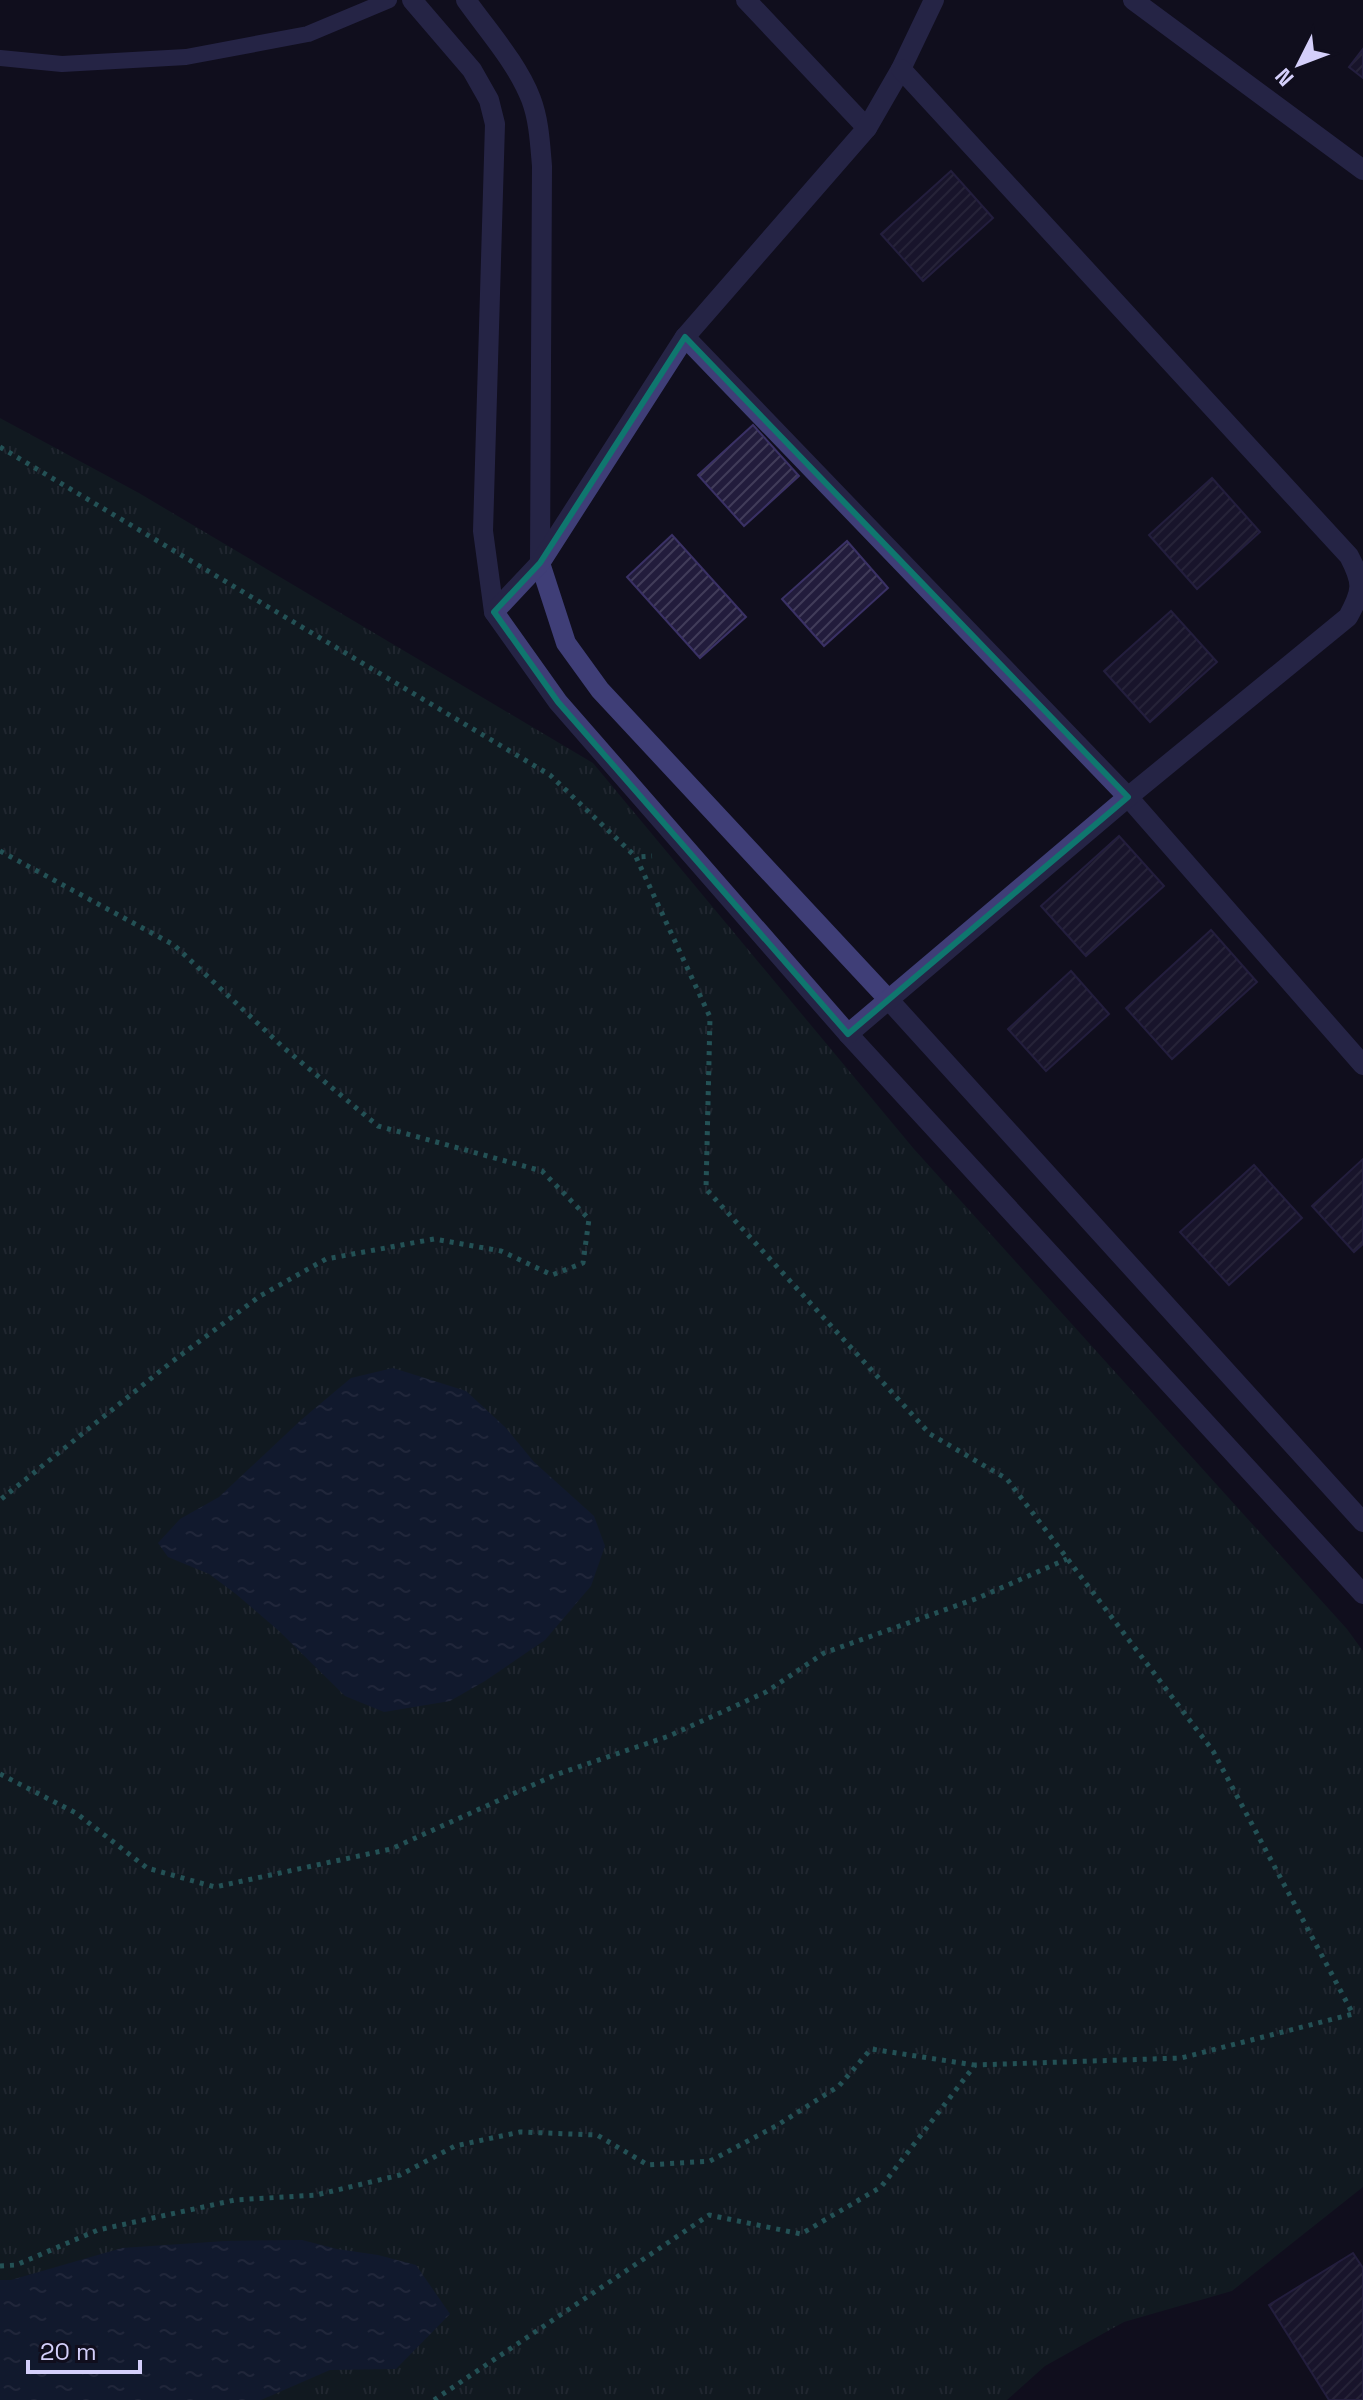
<svg xmlns="http://www.w3.org/2000/svg" width="1363" height="2400" font-family="'Space Grotesk',sans-serif">
<defs>
<pattern id="grass-tufts" width="24" height="20" patternUnits="userSpaceOnUse" patternTransform="scale(2)"><rect width="24" height="20" fill="#122625"/><path d="M3 7l-1-3M5 7V3M7 7l1-3M15 17l-1-3M17 17v-4M19 17l1-3" fill="none" stroke="#344446"/></pattern>
<pattern id="water-ripples" width="26" height="14" patternUnits="userSpaceOnUse" patternTransform="scale(2)"><rect width="26" height="14" fill="#132641"/><path d="M2 4q2-2 4 0t4 0M15 11q2-2 4 0t4 0" fill="none" stroke="#34445d"/></pattern>
<pattern id="building-hatch" width="6" height="6" patternUnits="userSpaceOnUse" patternTransform="scale(2)"><rect width="6" height="6" fill="#221c3c"/><path d="M-1 1l2-2M0 6l6-6M5 7l2-2" fill="none" stroke="#413c59"/></pattern>
</defs>
<rect width="100%" height="100%" fill="#100e1d"/>
<polygon fill="url(#grass-tufts)" points="0,418 139,493 593,763 914,1149 1347,1629 1363,1651 1363,2187 1232,2291 1124,2322 1045,2366 1007,2400 0,2400"/>
<g fill="url(#water-ripples)">
<polygon points="393,1368 466,1391 505,1427 534,1462 594,1516 605,1546 591,1586 545,1640 485,1681 450,1701 384,1712 345,1696 279,1631 236,1594 209,1574 168,1557 158,1543 180,1519 219,1497 301,1420 351,1378"/>
<polygon points="302,2240 337,2249 378,2255 416,2265 450,2314 396,2369 330,2370 261,2400 0,2400 0,2280 11,2280 122,2248 225,2241"/>
</g>
<g fill="url(#building-hatch)" stroke="#3a3165" stroke-width="2">
<polygon points="1363,49 1363,78 1349,67"/>
<polygon points="951,171 993,218 923,281 881,234"/>
<polygon points="753,425 799,476 744,526 698,475"/>
<polygon points="1212,478 1260,532 1197,589 1149,535"/>
<polygon points="672,535 746,617 700,658 627,577"/>
<polygon points="847,541 888,588 824,646 782,599"/>
<polygon points="1171,611 1217,662 1150,722 1104,671"/>
<polygon points="1119,836 1164,886 1086,956 1041,906"/>
<polygon points="1211,930 1257,982 1172,1059 1126,1008"/>
<polygon points="1071,971 1109,1014 1046,1071 1008,1029"/>
<polygon points="1363,1159 1363,1244 1354,1252 1312,1206"/>
<polygon points="1254,1165 1302,1218 1229,1285 1180,1232"/>
<polygon points="1353,2253 1363,2268 1363,2400 1329,2400 1269,2305"/>
</g>
<g fill="none" stroke-linecap="round" stroke-linejoin="round">
<g stroke="#3aa29a" stroke-width="5" stroke-dasharray="4 6" stroke-linecap="butt">
<polyline points="0,447 550,775 636,857"/>
<polyline points="0,851 174,945 284,1048 378,1126 542,1171 589,1219 583,1263 552,1275 501,1251 434,1239 326,1259 260,1296 169,1364 0,1500"/>
<polyline points="0,1774 76,1813 147,1868 215,1887 391,1849 555,1775 669,1736 766,1692 824,1653 978,1598 1067,1559"/>
<polyline points="0,2266 16,2265 98,2230 235,2200 316,2195 400,2175 455,2146 520,2132 597,2135 648,2165 710,2161 776,2126 839,2086 871,2049 974,2065"/>
<polyline points="434,2400 709,2215 801,2234 881,2187 975,2065 1181,2058 1353,2014 1213,1751 1007,1479 930,1434 706,1189 710,1017 636,857 652,856"/>
</g>
<polyline stroke="#3f3e77" stroke-width="16" points="0,58 62,64 186,57 308,34 389,0"/>
<g stroke="#3f3e77" stroke-width="20">
<polyline points="412,0 472,70 489,100 495,124 483,531 494,612 558,702 848,1034 1363,1594"/>
<path d="M466,0C488,31 517,63 531,99C539,120 540,143 542,166L540,563L566,643L600,690L888,999L1363,1522"/>
<polyline points="746,0 867,128"/>
<polyline points="1133,0 1363,170"/>
<polyline points="685,337 1128,797 1363,1065"/>
<polyline points="494,612 540,563 685,337 867,128 901,69 934,0"/>
<path d="M848,1034L1128,797L1348,617C1363,590 1363,583 1349,556L901,69"/>
</g>
</g>
<path d="M0 0H1363V2400H0ZM685,337L1128,797L848,1034L558,702L494,612L540,563Z" fill="#100e1d" fill-opacity=".55" fill-rule="evenodd"/>
<path fill="none" stroke="#0f766e" stroke-width="6" stroke-linejoin="round" d="M685,337L1128,797L848,1034L558,702L494,612L540,563Z"/>
<g transform="translate(1299 64) rotate(228)" stroke="#100e1d" stroke-width="6" paint-order="stroke">
<path d="M0-6L14 30L0 20L-14 30Z" fill="#d4cffa"/>
<text y="-12" font-size="22" font-weight="bold" text-anchor="middle" fill="#d4cffa">N</text>
</g>
<path d="M28 2360v12h112v-12" fill="none" stroke="#d4cffa" stroke-width="4"/>
<text x="40" y="2360" font-size="24" fill="#d4cffa" stroke="#100e1d" stroke-width="6" paint-order="stroke">20 m</text>
</svg>
